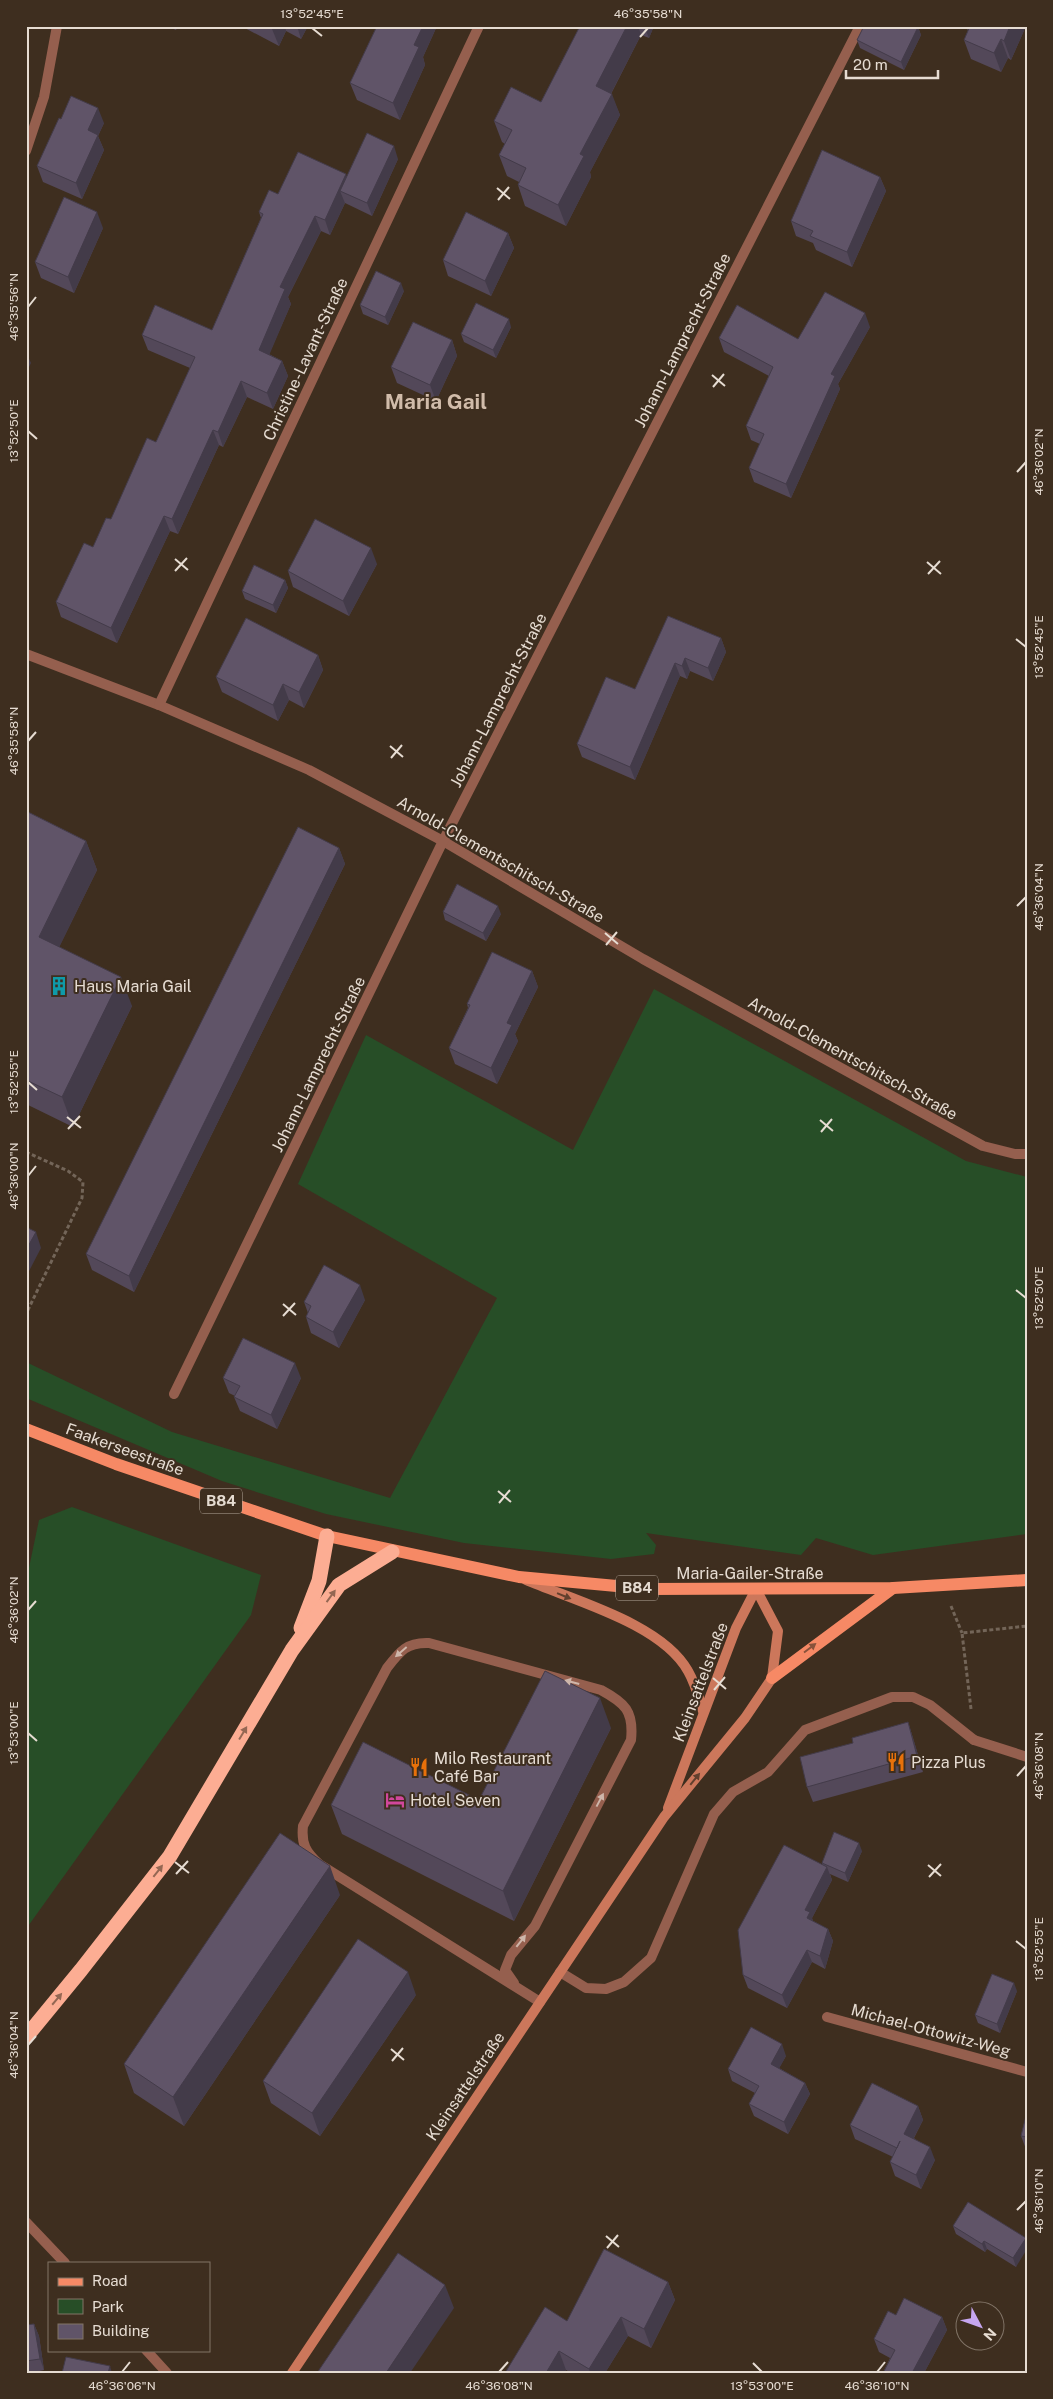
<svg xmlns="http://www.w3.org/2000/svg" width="1053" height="2399" font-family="'Public Sans',sans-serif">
<rect width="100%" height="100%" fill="#3e2e1f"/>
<g fill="#274e27">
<polygon points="654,989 966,1161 1027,1177 1027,1534 873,1555 816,1538 801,1555 646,1533 656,1545 654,1554 611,1559 464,1543 326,1514 222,1481 26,1398 26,1362 172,1432 390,1498 497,1298 298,1184 366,1035 573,1150"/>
<polygon points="72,1507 261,1575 251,1615 26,1929 26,1582 39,1520"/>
</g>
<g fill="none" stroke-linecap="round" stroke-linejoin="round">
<g stroke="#736558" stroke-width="3" stroke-dasharray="4 2.5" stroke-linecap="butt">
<polyline points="26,1152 68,1171 83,1182 82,1198 26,1314"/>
<polyline points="951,1606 962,1633"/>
<polyline points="971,1709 962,1633 1027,1626"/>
</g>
<g stroke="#955f4e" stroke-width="10">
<polyline points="560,1972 586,1988 606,1989 624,1982 651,1958 714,1814 733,1792 768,1772 805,1730 892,1697 913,1697 930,1705 974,1740"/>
<path d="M514,1983L505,1970L511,1955L535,1926L631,1740C634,1711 625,1703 601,1690L429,1643C407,1642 400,1651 387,1668L303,1826C301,1844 306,1852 319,1864L540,2002"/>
</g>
<g stroke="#955f4e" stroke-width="10">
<polyline points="26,151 44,97 57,26"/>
<polyline points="26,654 159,705 309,770 443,841 643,959 983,1146 1015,1154 1027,1154"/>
<polyline points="159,705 479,26"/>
<polyline points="174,1394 443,841 860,26"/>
<polyline points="974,1740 1027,1757"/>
<polyline points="827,2017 1027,2072"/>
<polyline points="26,2222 65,2263"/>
<polyline points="146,2350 167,2373"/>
</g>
<g stroke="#cc775b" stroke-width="10">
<path d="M526,1580C575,1601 662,1624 688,1671C695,1683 699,1698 703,1711"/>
<polyline points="668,1808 736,1628 756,1589"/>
<polyline points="292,2373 664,1817 745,1718 772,1678 778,1631 756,1589"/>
</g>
<g stroke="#f68965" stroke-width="12">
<polyline points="26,1429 116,1464 327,1536 519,1577 649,1589 893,1588 1027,1580"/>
<polyline points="772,1678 893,1588"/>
</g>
<g stroke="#fcad93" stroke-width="15">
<polyline points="301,1628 319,1581 327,1536"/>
<polyline points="26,2037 81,1970 170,1856 292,1650 339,1585 392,1552"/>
</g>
</g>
<g fill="#534859">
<polygon points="166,26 178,26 176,30"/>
<polygon points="241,26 308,26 301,39 286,31 279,46"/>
<polygon points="377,26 437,26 423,57 425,65 400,120 357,100 350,83"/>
<polygon points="580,26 654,26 649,38 641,35 611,94 620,115 590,172 591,177 566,226 525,206 518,185 519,182 507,176 499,155 505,144 502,142 494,121 541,102"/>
<polygon points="966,26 1026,26 1011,60 1008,58 1001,72 971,59 964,40 968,31"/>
<polygon points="918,27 921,35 904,70 860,48 857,40"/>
<polygon points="61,119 104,123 98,136 104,150 82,199 43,182 37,166"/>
<polygon points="398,159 372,216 345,203 330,235 321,231 288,297 291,304 269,354 282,361 288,376 273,409 247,397 223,447 219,445 178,534 170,531 117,643 61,617 56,602 93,547 111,519 156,442 190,368 148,350 142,335 212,330 261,218 259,212 278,194 347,177"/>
<polygon points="880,177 886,191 852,267 816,250 813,243 796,236 791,221"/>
<polygon points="103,228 74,293 41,278 35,262"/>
<polygon points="508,233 514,248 491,296 448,276 443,260"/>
<polygon points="404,291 388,325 363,314 360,305"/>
<polygon points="511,327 496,358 464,342 461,334"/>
<polygon points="870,327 838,384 840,389 791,498 754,482 749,468 760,444 751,440 746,426 769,376 724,352 719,338 798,339"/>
<polygon points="452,340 457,356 436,401 397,383 391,367"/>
<polygon points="377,564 349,616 293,587 288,571"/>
<polygon points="285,580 288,588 276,613 245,599 242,591"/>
<polygon points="668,616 721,638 726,652 713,681 690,671 687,679 680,676 635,780 582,757 577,744 635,689"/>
<polygon points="318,655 323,670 304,708 289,700 278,721 222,692 216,677"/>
<polygon points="26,811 86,841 97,870 59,947 132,1006 73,1127 26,1104"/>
<polygon points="339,848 345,864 134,1292 92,1270 86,1254"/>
<polygon points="443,912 501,914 486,941 445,920"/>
<polygon points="532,971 538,987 515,1034 518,1041 497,1084 455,1064 449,1048 468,1008 467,1004"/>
<polygon points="365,1300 339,1348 311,1333 306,1317 308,1313 304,1302"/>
<polygon points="223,1378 301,1378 277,1429 240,1411 234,1397 235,1396 229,1393"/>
<polygon points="908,1722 913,1738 923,1772 813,1802 807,1787 853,1743"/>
<polygon points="611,1728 514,1921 342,1834 331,1805 479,1800"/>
<polygon points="862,1851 848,1882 830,1874 832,1880 812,1918 813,1921 828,1929 833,1941 825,1969 812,1962 787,2008 748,1988 743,1975 822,1865 822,1863"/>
<polygon points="340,1895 184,2126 134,2093 124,2064"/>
<polygon points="1017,1991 1000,2033 978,2023 975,2015"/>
<polygon points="416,1995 320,2136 271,2103 263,2081"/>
<polygon points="786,2056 779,2068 805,2083 810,2094 788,2134 754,2116 749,2104 755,2093 732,2081 728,2069"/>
<polygon points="918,2106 923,2120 914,2138 935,2160 921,2189 895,2176 890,2162 893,2157 855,2139 850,2125"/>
<polygon points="1027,2112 1027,2149 1026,2149 1021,2136"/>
<polygon points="953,2226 1026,2238 1016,2267 987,2249 985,2252 956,2234"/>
<polygon points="668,2282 675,2300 651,2348 628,2336 605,2373 571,2373 566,2370 564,2373 505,2373 567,2321"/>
<polygon points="896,2315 942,2317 947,2330 924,2373 883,2373 890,2358 879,2352 874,2339"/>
<polygon points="34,2324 39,2336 44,2370 31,2373 26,2373 26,2325"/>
</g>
<g fill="#433b49">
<polygon points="274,26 285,26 286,31 279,46 272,29"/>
<polygon points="297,26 308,26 301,39"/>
<polygon points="423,26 437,26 423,57 425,65 400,120 393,103 414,45"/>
<polygon points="627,26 638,26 641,35 604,107 596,86"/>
<polygon points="644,26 654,26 649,38"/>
<polygon points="1010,26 1026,26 1011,60 1004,41"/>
<polygon points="918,27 921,35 904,70 901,62"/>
<polygon points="1001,39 1008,58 1001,72 994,53"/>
<polygon points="612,94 620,115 590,172 591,177 566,226 558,205 580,154"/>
<polygon points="98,108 104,123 98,136 104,150 82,199 76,183 88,130"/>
<polygon points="394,146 398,159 372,216 367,203"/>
<polygon points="346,174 351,190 340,191 345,203 330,235 325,220"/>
<polygon points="880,177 886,191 852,267 847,252"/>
<polygon points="97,212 103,228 74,293 68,277"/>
<polygon points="315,216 321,231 288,297 291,304 265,365 259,350 280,287"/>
<polygon points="508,233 514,248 491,296 485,281"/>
<polygon points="401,283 404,291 388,325 385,317"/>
<polygon points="865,313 870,327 838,384 840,389 791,498 786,484 831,374"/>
<polygon points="509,319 511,327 496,358 493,350"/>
<polygon points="452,340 457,356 436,401 430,385"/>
<polygon points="26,352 31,363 26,373"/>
<polygon points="282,361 288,376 273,409 267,393"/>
<polygon points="241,381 247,397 223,447 218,432"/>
<polygon points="213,430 219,445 178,534 172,519"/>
<polygon points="164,516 170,531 117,643 111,628"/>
<polygon points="371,548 377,564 349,616 343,601"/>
<polygon points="285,580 288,588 276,613 273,605"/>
<polygon points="721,638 726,652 713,681 708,668"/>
<polygon points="318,655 323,670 304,708 299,692"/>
<polygon points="685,658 690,671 687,679 682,666"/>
<polygon points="675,663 680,676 635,780 630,767"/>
<polygon points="283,684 289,700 278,721 273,705"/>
<polygon points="86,841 97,870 50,966 39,937"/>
<polygon points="339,848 345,864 134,1292 129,1276"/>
<polygon points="498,906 501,914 486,941 483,933"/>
<polygon points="532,971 538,987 515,1034 518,1041 497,1084 491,1068 507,1023"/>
<polygon points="121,977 132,1006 73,1127 62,1097"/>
<polygon points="36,1232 41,1248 26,1277 26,1250"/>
<polygon points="360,1285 365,1300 339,1348 333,1332"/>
<polygon points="295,1363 301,1378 277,1429 271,1415"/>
<polygon points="600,1698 611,1728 514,1921 503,1891"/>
<polygon points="908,1722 913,1738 923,1772 917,1756"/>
<polygon points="859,1843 862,1851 848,1882 845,1873"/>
<polygon points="330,1866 340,1895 184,2126 173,2097"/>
<polygon points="827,1867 832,1880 812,1918 814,1925 807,1918 805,1910"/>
<polygon points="828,1929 833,1941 825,1969 820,1956"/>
<polygon points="807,1950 812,1962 787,2008 782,1995"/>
<polygon points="408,1972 416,1995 320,2136 312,2113"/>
<polygon points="1014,1983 1017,1991 1000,2033 997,2024"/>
<polygon points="782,2044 786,2056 775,2076 771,2064"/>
<polygon points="805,2083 810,2094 788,2134 784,2122"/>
<polygon points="918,2106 923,2120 909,2147 904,2134"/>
<polygon points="930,2147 935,2160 921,2189 916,2175"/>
<polygon points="1026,2238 1027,2241 1027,2249 1016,2267 1013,2258"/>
<polygon points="984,2241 987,2249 985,2252 982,2244"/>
<polygon points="668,2282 675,2300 651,2348 644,2329"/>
<polygon points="445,2285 454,2308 410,2373 386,2373"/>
<polygon points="621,2317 628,2336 605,2373 590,2373 589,2369"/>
<polygon points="942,2317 947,2330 924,2373 912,2373"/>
<polygon points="34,2324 39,2336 44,2370 40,2359"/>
<polygon points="559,2351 566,2370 564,2373 546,2373"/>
<polygon points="110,2366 112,2373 108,2373"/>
</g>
<g fill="#605468" stroke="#433b49">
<polygon points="377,26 423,26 414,45 419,47 393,103 350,83"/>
<polygon points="580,26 627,26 596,86 612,94 580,154 584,156 558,205 518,185 526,168 499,155 512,130 494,121 511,87 541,102"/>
<polygon points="864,26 917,26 918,27 901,62 857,40"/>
<polygon points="970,26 1010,26 1004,41 1001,39 994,53 964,40"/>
<polygon points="71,96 98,108 88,130 98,135 76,183 37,166 59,118 61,119"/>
<polygon points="367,133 394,146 367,203 340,191"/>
<polygon points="822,150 880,177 847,252 810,236 813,231 791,221"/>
<polygon points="298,152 346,174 325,220 315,216 280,287 285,289 259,350 282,361 267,393 241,381 218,432 213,430 172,519 164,516 111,628 56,602 84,543 93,547 106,518 111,519 147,438 156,442 195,357 142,335 155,305 212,330 263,214 259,212 269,190 278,194"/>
<polygon points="64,197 97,212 68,277 35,262"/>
<polygon points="466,212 508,233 485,281 443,260"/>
<polygon points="376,271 401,283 385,317 360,305"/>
<polygon points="825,292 865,313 831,374 835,376 786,484 749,468 764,434 746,426 773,367 719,338 737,305 798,339"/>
<polygon points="476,303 509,319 493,350 461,334"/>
<polygon points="413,322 452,340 430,385 391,367"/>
<polygon points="315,519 371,548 343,601 288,571"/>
<polygon points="254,565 285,580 273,605 242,591"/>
<polygon points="668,616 721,638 708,668 685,658 682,666 675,663 630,767 577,744 606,677 635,689"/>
<polygon points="246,618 318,655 299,692 283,684 273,705 216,677"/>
<polygon points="26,811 86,841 39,937 121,977 62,1097 26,1080"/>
<polygon points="298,827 339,848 129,1276 86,1254"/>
<polygon points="457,884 498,906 483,933 443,912"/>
<polygon points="492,952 532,971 507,1023 512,1025 491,1068 449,1048 470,1005 467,1004"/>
<polygon points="26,1227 36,1232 26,1250"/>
<polygon points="324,1265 360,1285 333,1332 306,1317 311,1306 304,1302"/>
<polygon points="243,1338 295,1363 271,1415 234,1397 240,1386 223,1378"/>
<polygon points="545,1671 600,1698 503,1891 331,1805 363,1742 479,1800"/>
<polygon points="908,1722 917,1756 807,1787 800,1757 853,1743 852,1738"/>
<polygon points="834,1832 859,1843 845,1873 822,1863"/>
<polygon points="280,1833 330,1866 173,2097 124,2064"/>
<polygon points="784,1845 827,1867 805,1910 810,1912 807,1918 828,1929 820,1956 807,1950 782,1995 743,1975 738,1930"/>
<polygon points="358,1939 408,1972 312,2113 263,2081"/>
<polygon points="992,1974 1014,1983 997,2024 975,2015"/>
<polygon points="751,2027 782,2044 771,2064 805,2083 784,2122 749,2104 759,2086 728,2069"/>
<polygon points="872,2083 918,2106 904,2134 930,2147 916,2175 890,2162 900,2141 897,2148 850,2125"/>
<polygon points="1027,2112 1027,2137 1021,2136"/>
<polygon points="968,2202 1026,2238 1013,2258 984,2241 982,2244 953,2226"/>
<polygon points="604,2249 668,2282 644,2329 621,2317 589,2369 559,2351 546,2373 505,2373 545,2307 567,2321"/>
<polygon points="398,2253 445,2285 386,2373 317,2373"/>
<polygon points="904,2298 942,2317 912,2373 883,2373 895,2350 874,2339 888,2311 896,2315"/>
<polygon points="34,2324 40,2359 26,2361 26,2325"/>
<polygon points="66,2357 110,2366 108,2373 62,2373"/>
</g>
<defs><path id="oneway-solid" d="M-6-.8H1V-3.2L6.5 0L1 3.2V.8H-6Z" transform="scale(1.25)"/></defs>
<g fill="#946753">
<use href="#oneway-solid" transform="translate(331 1596) rotate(-54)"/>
<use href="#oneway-solid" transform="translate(243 1733) rotate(-59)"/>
<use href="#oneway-solid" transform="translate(158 1871) rotate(-52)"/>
<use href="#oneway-solid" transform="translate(57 1999) rotate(-50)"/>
</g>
<g fill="#62402e">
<use href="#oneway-solid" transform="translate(564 1596) rotate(22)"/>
<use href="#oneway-solid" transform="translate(695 1779) rotate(-51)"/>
</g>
<use fill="#88523b" href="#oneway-solid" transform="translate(810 1648) rotate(-37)"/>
<g fill="#ceb6aa">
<use href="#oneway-solid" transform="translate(401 1652) rotate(139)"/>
<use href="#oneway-solid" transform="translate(572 1682) rotate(-165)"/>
<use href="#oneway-solid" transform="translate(600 1800) rotate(-62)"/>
<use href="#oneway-solid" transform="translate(521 1941) rotate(-52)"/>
</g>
<path fill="none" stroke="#e6dcd2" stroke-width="2" d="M312,28L322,36M640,37L648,28M497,188L510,199M498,200L509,187M28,307L36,297M712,375L725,386M713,387L724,374M28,431L37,439M1017,472L1026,462M175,559L188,570M927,562L941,574M175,571L187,558M928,574L940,561M1016,639L1026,647M28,741L36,732M390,746L403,757M391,758L402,745M1017,906L1026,897M605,933L618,944M606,945L617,932M28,1082L37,1090M67,1117L81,1128M820,1120L833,1131M68,1129L80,1116M821,1132L832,1119M28,1176L36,1166M1016,1290L1026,1298M283,1304L296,1315M283,1316L295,1303M498,1491L511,1502M499,1503L510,1490M28,1610L36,1601M713,1678L726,1689M714,1690L725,1677M28,1733L37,1741M1017,1776L1026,1766M175,1862L189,1873M928,1865L941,1876M176,1874L188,1861M929,1877L941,1864M1016,1941L1026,1949M28,2045L36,2036M391,2049L404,2060M392,2061L403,2048M1017,2210L1026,2201M606,2236L619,2247M607,2248L618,2235M753,2363L762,2372M122,2372L130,2362M499,2372L508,2362M877,2372L885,2362"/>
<defs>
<g id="building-bare" transform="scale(1.5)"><path d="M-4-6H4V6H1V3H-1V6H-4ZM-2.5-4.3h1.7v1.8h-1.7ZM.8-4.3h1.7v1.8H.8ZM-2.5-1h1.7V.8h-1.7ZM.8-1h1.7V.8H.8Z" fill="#0f9aa8" stroke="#3e2e1f" stroke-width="2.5" paint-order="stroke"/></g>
<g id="restaurant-bare" transform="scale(1.5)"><path d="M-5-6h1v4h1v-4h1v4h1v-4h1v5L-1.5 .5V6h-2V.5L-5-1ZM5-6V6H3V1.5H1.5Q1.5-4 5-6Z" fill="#e8710a" stroke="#3e2e1f" stroke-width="2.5" paint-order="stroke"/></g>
<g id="hotel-bare" transform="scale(1.5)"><path d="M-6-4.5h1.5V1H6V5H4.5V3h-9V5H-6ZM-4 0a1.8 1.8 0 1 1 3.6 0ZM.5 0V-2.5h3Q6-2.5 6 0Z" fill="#d1479c" stroke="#3e2e1f" stroke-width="2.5" paint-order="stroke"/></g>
</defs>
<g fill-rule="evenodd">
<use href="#building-bare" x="59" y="986"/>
<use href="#restaurant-bare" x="896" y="1762"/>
<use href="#restaurant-bare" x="419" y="1767"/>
<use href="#hotel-bare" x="395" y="1800"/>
</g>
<g text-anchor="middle" stroke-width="4" stroke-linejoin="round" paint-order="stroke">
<g fill="#3e2e1f" stroke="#b4a89c" stroke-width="1">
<rect x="200" y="1488.5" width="42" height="25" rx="4"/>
<rect x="616" y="1575.5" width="42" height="25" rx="4"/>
</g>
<g font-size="15" font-weight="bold" fill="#e6dcd2">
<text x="221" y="1506">B84</text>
<text x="637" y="1593">B84</text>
</g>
<g font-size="16" fill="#e6dcd2" stroke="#3e2e1f">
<text transform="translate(682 340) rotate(-63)" y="6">Johann-Lamprecht-Straße</text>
<text transform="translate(305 359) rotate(-65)" y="6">Christine-Lavant-Straße</text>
<text transform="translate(498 700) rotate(-63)" y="6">Johann-Lamprecht-Straße</text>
<text transform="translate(501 859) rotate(30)" y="6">Arnold-Clementschitsch-Straße</text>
<text transform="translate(853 1058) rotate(29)" y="6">Arnold-Clementschitsch-Straße</text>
<text transform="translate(318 1064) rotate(-64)" y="6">Johann-Lamprecht-Straße</text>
<text transform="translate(125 1449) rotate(20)" y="6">Faakerseestraße</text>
<text x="750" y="1579">Maria-Gailer-Straße</text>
<text transform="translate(700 1682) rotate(-69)" y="6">Kleinsattelstraße</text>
<text transform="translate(931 2030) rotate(15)" y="6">Michael-Ottowitz-Weg</text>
<text transform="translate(465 2086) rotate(-56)" y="6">Kleinsattelstraße</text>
</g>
<g font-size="16" fill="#e6dcd2" stroke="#3e2e1f" text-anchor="start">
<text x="74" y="992">Haus Maria Gail</text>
<text x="434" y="1764">Milo Restaurant<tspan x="434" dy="18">Café Bar</tspan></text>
<text x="911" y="1768">Pizza Plus</text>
<text x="410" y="1806">Hotel Seven</text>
</g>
<g font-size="21" font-weight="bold" fill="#d1bcaa" stroke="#3e2e1f">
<text x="436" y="409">Maria Gail</text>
</g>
</g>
<rect width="1053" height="2399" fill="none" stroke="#3e2e1f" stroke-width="55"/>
<rect x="48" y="2262" width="162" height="90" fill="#3e2e1f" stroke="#817467"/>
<rect x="58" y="2278" width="25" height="8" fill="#f68965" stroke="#817467"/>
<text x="92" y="2286" font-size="15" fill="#e6dcd2">Road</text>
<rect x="58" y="2299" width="25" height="15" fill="#274e27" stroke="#817467"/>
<text x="92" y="2312" font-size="15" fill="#e6dcd2">Park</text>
<rect x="58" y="2324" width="25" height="15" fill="#605468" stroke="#817467"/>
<text x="92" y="2336" font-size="15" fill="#e6dcd2">Building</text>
<g transform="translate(980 2326) rotate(131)"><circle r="24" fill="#3e2e1f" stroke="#817467"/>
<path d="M0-4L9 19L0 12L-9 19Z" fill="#c6a6f0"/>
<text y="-8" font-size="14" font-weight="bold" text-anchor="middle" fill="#e6dcd2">N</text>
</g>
<path d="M846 70v8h92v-8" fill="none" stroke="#e6dcd2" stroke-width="2.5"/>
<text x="853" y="70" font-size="15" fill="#e6dcd2" stroke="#3e2e1f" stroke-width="4" paint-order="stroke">20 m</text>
<rect x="28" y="28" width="998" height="2344" fill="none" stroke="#e6dcd2" stroke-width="2"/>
<g font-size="12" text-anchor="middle" fill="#e6dcd2">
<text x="312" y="18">13°52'45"E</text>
<text x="648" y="18">46°35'58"N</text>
<text transform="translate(14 307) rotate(-90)" y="4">46°35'56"N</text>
<text transform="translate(14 431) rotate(-90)" y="4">13°52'50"E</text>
<text transform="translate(1039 462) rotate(-90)" y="4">46°36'02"N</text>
<text transform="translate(1039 647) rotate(-90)" y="4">13°52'45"E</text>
<text transform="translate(14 741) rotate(-90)" y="4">46°35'58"N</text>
<text transform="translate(1039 897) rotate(-90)" y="4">46°36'04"N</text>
<text transform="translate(14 1082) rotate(-90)" y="4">13°52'55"E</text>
<text transform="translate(14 1176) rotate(-90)" y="4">46°36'00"N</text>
<text transform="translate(1039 1298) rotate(-90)" y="4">13°52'50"E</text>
<text transform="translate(14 1610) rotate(-90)" y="4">46°36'02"N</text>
<text transform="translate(14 1733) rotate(-90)" y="4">13°53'00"E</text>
<text transform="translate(1039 1766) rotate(-90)" y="4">46°36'08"N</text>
<text transform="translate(1039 1949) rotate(-90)" y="4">13°52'55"E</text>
<text transform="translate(14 2045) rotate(-90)" y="4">46°36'04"N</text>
<text transform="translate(1039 2201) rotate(-90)" y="4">46°36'10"N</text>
<text x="122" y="2390">46°36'06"N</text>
<text x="499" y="2390">46°36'08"N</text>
<text x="762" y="2390">13°53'00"E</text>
<text x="877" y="2390">46°36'10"N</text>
</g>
</svg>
